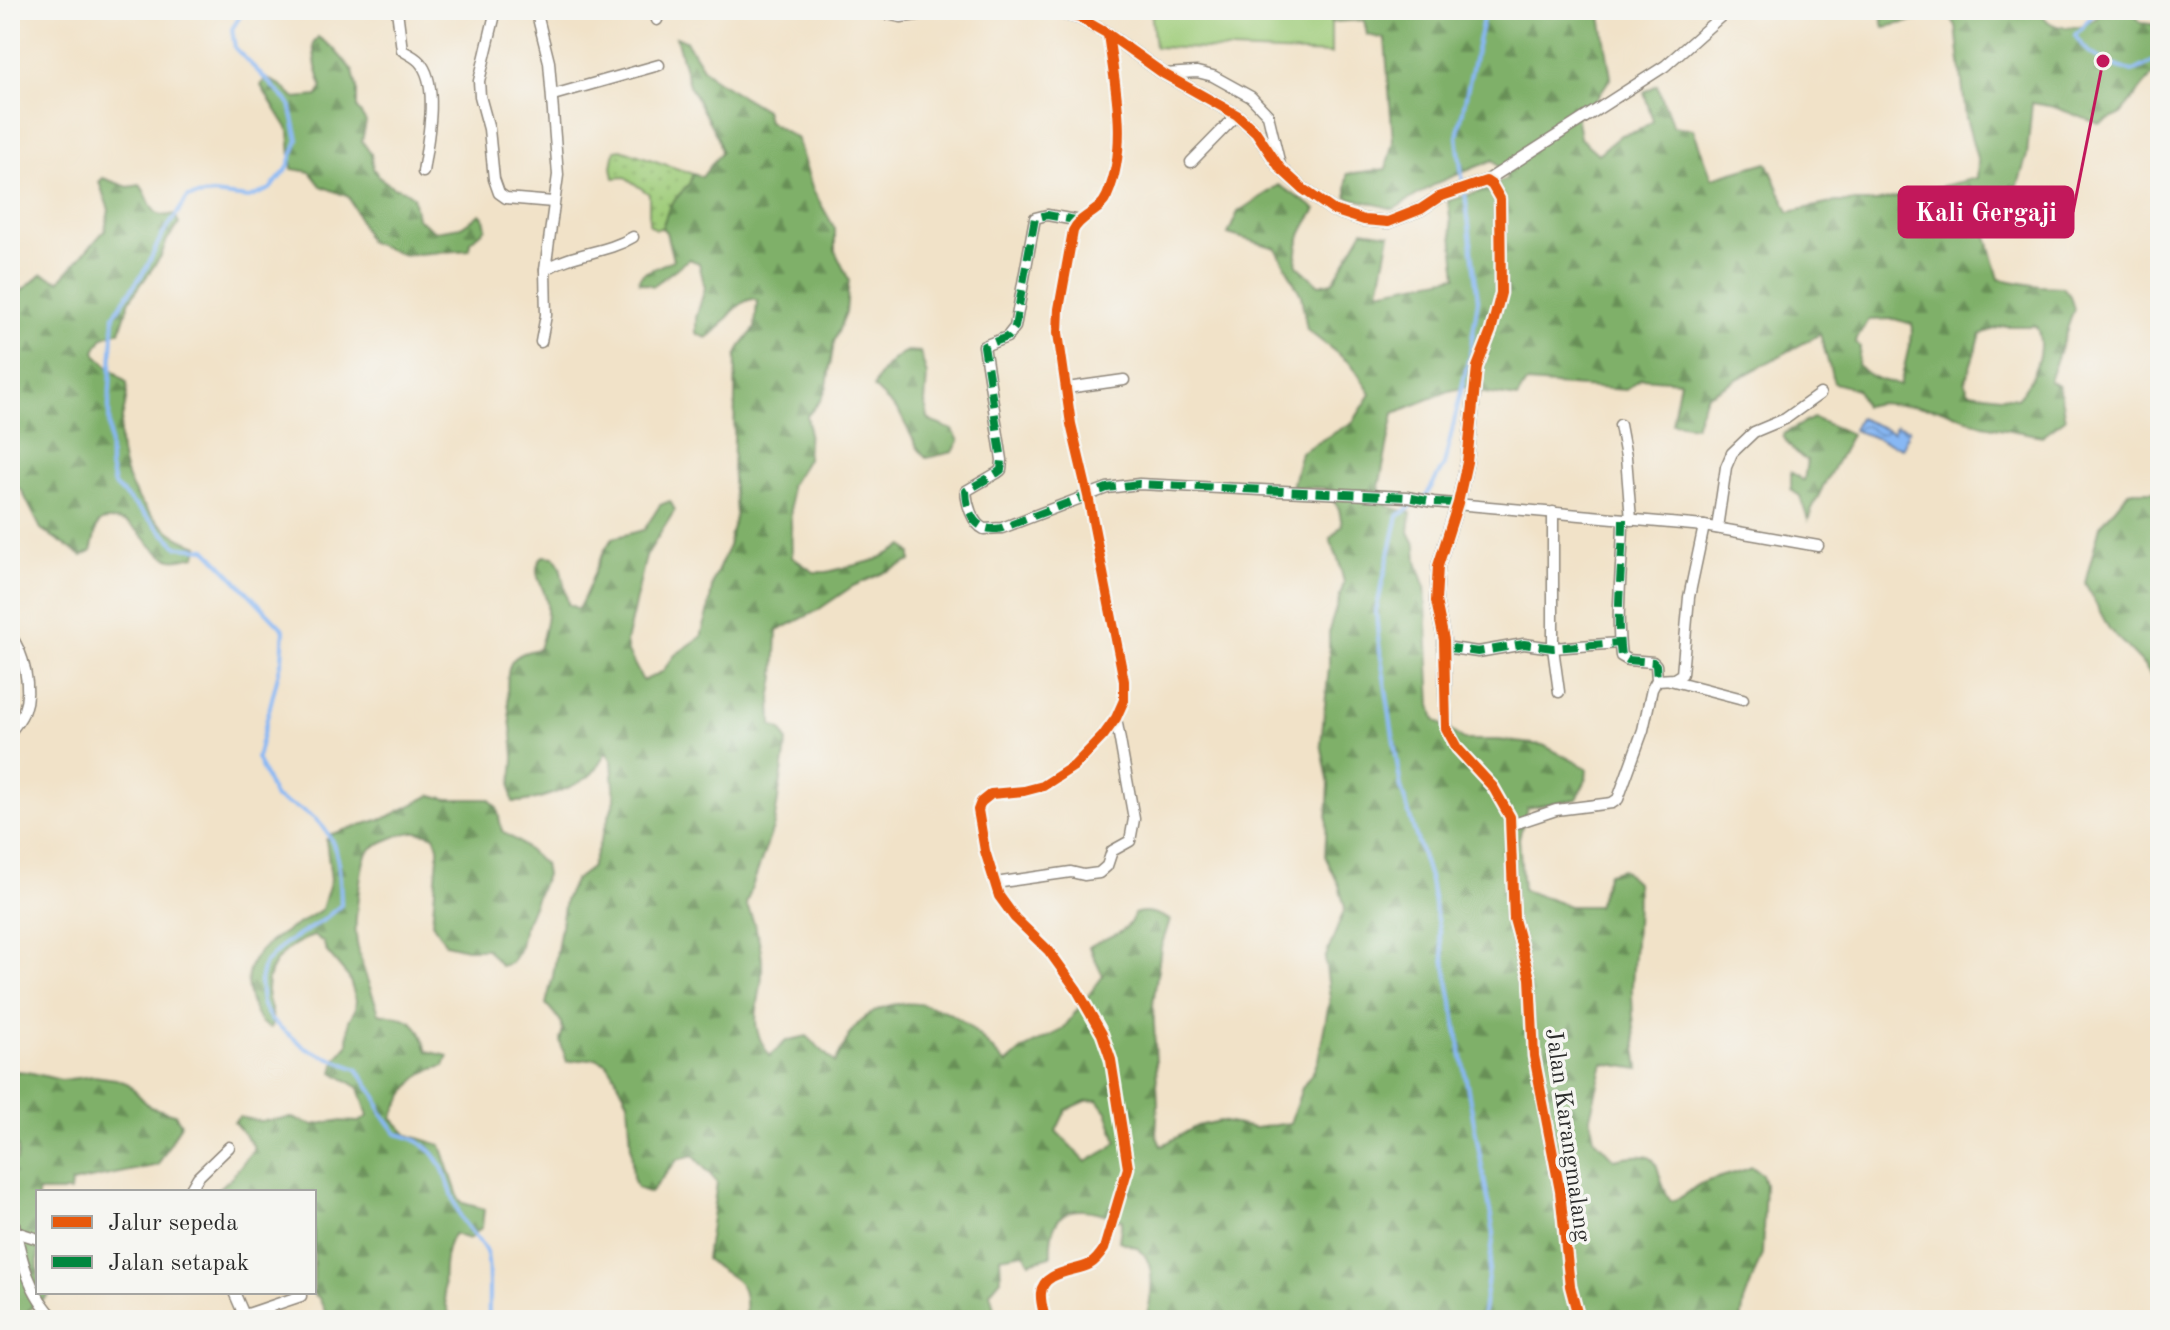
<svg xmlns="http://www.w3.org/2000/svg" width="2170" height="1330" font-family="'Old Standard TT',serif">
<defs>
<pattern id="grass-dots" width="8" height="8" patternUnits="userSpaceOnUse" patternTransform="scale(2)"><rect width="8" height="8" fill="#9fcc79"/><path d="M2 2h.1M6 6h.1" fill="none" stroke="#89af69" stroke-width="1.8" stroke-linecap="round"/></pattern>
<pattern id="forest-firs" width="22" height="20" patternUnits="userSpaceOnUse" patternTransform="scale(2)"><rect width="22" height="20" fill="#7fb069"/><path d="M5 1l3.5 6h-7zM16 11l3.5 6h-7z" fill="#688f57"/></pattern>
<pattern id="water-waves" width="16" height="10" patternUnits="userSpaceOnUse" patternTransform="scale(2)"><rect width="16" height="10" fill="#88b8f4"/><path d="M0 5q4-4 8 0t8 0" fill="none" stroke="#6f96c6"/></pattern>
</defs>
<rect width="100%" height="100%" fill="#f6f6f2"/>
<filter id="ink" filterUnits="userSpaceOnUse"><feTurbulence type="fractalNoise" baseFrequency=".0125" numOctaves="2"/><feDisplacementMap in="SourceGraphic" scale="16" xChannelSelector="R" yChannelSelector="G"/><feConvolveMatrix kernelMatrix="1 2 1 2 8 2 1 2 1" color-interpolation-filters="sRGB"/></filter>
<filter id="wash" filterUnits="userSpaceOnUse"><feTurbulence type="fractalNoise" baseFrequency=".006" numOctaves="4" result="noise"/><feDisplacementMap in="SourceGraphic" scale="32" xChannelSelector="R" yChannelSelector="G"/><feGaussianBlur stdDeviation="1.8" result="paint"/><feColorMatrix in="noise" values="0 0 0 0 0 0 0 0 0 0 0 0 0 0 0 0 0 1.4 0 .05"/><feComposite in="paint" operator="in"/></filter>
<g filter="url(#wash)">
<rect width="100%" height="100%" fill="#f1e2c8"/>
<polygon fill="url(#grass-dots)" stroke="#657c52" stroke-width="2" points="621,149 693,174 689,184 670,205 662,228 656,229 649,224 649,194 625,177 614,178 612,167 615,150"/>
<g fill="url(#forest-firs)" stroke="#556e4a" stroke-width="2" fill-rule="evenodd">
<path d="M1331,10H1600L1611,77L1595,101L1576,114L1580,138L1598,154L1621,135L1637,131L1653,121L1644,92L1657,85L1673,126L1693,129L1712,178L1767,162L1789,212L1836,202H1876L1977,178L1978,162L1966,118L1956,26L1949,14L1884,27L1880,10H2041C2048,33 2078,30 2095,19C2099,16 2102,13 2106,11C2112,8 2124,10 2131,10L2141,23L2160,25V70L2153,74L2120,115L2099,124L2054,107L2032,103L2027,155L2018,185L1990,206L1987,236L1999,279L2039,286L2063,287L2070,296L2074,309L2049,381L2059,386L2065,419L2042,436L1983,425L1941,409L1879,403L1864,406L1857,389L1834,383L1820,334L1706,396L1695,426L1672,423L1680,381L1641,378L1626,390L1526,383L1517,398L1478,392L1466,387L1449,391L1394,413L1379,487L1387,506L1411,513L1409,532L1416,546L1417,562L1425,585L1431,705L1435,720L1464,740H1498L1543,745L1587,768L1586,780L1577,799L1527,808L1519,838L1523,890L1569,906H1597L1608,873L1622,869L1636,882C1639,917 1633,953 1632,988C1632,1015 1635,1042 1639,1069L1603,1063L1590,1117L1594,1138L1614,1159C1672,1147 1648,1168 1671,1201C1685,1198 1689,1190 1700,1184C1713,1178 1736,1174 1752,1167L1762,1174L1765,1184L1762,1254L1744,1302L1741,1320H1145C1152,1300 1158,1261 1137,1248C1132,1245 1124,1243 1119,1241L1122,1220C1081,1204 1048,1201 1051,1256L1030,1262L1024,1253L1000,1257L1001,1279L990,1292L997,1320H745C748,1275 736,1284 706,1259L717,1182L693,1155L677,1160L650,1193L637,1188L633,1178L628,1101L613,1072L606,1063L596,1058L567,1062L560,1041L563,1030L560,1020L546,1004L553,976L565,900L574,881L591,868L615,799L612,761L606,752C601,761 596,772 587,778C569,789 533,803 513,802C508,785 514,774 514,758C514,734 501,683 511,663C517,653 529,651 539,649C544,634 548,619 547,604C545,584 528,574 543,556L554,557L560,566L568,604L578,609C592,586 596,559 613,538L644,530L660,505L670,501L675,510L646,556L626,642L628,652L643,681L662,672L675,655L701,637L708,613L713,581L727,550L736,514L733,479L736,357L741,346L755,328L757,301L752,299C732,304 725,327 707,338L696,333V318L705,288L699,263L689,259L653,286L639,282L640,277L644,273L673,260L666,232L662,228L670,205L689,184L693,174L702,177L721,152L718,138L689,85L676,37L686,41L703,68L714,79L765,110L768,121L797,139L813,190L835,229V251L849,280L846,312L834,342L827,386L821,400L807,416L809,426L807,459L790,486L792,557L814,572H827L876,560L904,546L911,553V561L853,586L815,612L777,631L775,677L771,699L772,725L782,731L787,741L774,825L746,904C756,925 763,948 762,972C761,1009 745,1021 770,1056L786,1041L807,1036L835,1063C842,1051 848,1035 857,1025C887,992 941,1000 971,1028C983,1039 994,1052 1006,1064L1023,1049L1062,1030L1103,976L1089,947C1106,935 1127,937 1134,914C1146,909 1159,914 1170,920L1161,947L1153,1004L1158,1103L1156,1134L1161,1146L1197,1126L1220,1121L1255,1128L1290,1123L1302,1088L1314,1070L1318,1060L1330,998L1325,959L1345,908L1339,885L1325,856L1329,785L1321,743L1329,667V630L1344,583L1339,562L1330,539L1342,525L1339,509L1325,488L1292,487L1301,452L1353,422L1371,394L1352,365L1307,330L1301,295L1276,248L1228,234L1238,212L1279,185L1316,209C1303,229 1295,241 1297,265L1319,285L1333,282L1363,230L1390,234L1379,291L1457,276L1448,201L1485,190L1508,178L1493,160L1439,182L1394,209L1347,197V174L1386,169L1393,141L1385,39L1367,35L1364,20L1331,22ZM1894,319L1912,324L1913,329L1900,385C1883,380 1868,379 1858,364L1860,347L1856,343L1857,338L1869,320ZM2003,326H2036C2047,349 2033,381 2017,398L1969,392L1965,382L1981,334ZM1098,1100L1107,1112L1117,1141L1110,1148L1086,1162L1056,1131L1066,1110L1086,1101Z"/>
<polygon points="318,37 333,48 353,71 357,88 357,108 366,122 362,141 371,154 373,168 379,177 393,187 404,190 413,196 417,218 435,231 461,227 480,214 484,218 486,228 470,242 469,250 404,255 369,242 349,197 321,186 310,172 292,169 289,131 261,86 265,78 281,85 294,98 318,96 322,87 316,67 313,44"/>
<path d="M103,178L128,187L140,185C153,201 148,221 175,214L179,224L167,240L161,256L130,300L120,331L103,337L95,351L97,356L127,383C129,400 121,415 120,431C118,483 150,528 198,546L196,556C188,557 179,561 171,559C146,551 142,521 113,520C105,520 102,519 97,526L91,552L82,556L41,529L21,489L10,486V331L15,296L42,274L59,281L105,230L109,210L99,182Z"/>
<path d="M907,351L920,352L927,375L925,403L928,418L932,422L953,430L959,441L953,452L926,458L917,447L899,412L874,388C877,374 893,357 907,351Z"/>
<path d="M1813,418L1851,434C1837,464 1820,487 1808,520L1800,496L1791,490V472L1804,481L1807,460C1798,457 1785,443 1783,434Z"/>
<polygon points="2129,491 2160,491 2160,688 2140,661 2109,629 2085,583 2100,526"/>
<path d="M431,795L448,799H489L497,808L502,831L520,843L544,864L546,875L524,927L519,950L511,963L501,966L487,949H466L446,944L432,923L438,856V846L434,836C419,829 407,832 392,838C384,841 371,847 366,855C361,865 354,924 356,935C358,961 371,988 379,1013C393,1016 413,1016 420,1032C423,1038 424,1044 427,1051L448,1056L444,1066C438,1068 429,1069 424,1073C410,1082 398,1103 392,1118L408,1135L441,1145L459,1199L463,1203L484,1209L482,1227L469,1239L454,1234C441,1247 439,1308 454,1320H329L319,1298L312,1292H314V1192H214L230,1179L253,1150V1145L234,1122L239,1117L260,1121L292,1118L313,1125L336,1121L359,1122L368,1116L359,1088L333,1072L337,1058L348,1045L349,1020L355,1010L356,1000L349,978L327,952L323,942L314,936C290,943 266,963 267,991C268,1008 275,1007 271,1028C259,1025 257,1016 252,1005C231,950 285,935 322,909L331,879L326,840L331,834L388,817Z"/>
<polygon points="14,1071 28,1072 61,1080 94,1076 116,1079 127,1083 150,1107 175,1114 181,1124 158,1165 71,1183 70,1192 38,1192 38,1292 52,1292 17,1320 10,1320 10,1162 17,1160 18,1149 10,1126 10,1074"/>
</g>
<polygon fill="#9fcc79" stroke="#657c52" stroke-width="2" points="1151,10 1331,10 1331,54 1155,47"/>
<polygon fill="url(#water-waves)" stroke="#5a7290" stroke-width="2" points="1859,418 1893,432 1896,425 1909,429 1903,448 1853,430"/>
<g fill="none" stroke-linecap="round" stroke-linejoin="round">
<g stroke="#88b8f4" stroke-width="4">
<path d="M244,10L232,29L235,48L290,104L298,140L287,169L270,189L249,198L213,194L188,197L160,239L147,267L114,315L109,405L110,467L114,485L178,547L206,549L284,630L282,659L257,758L275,798C284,803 295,806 304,811C340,832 340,868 341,905L322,921L284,944L264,964L260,981L262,1004L271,1020L307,1049L357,1069L376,1096L381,1112L397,1134C447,1145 443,1179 461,1217C467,1230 480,1239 486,1252C491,1262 488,1305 489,1320"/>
<path d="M2097,10L2075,35C2087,57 2109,63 2132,72L2160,58"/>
<polyline points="1463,184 1457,137 1485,10"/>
<polyline points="1465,193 1478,300 1470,353 1444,465 1426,496 1398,516 1376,611 1378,637 1401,788 1430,881 1494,1233 1482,1320"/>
</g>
</g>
</g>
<g filter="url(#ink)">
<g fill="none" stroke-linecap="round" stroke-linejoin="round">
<g stroke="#8e867a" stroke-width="13">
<g id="minor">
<path d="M397,10L402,50C409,55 417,57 422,65C439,89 427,144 423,172"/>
<polyline points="496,10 479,81 480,96 489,129 494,179 499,193 506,198 553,202"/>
<polyline points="536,10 549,62 558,175 545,270 546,315 541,342"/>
<polyline points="654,10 657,20"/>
<polyline points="1164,74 1197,72 1213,76 1251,97 1268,115 1280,165"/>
<polyline points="553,95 659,65"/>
<polyline points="1191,162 1237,115"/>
<polyline points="1486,181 1665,66 1728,10"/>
<path d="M1081,221L1047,215L1035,218L1015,327L1007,337L984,346L1002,460L1001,470L997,473L966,491C967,504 972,523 984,529L1002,528L1107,488L1139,484L1407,497L1433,502L1704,526L1818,546"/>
<path d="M545,270C573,252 605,254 633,237"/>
<polyline points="1067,388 1124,380"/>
<polyline points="1620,425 1626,457 1631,520"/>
<polyline points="1553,512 1553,648 1559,692"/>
<polyline points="1717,528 1726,467 1732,453 1754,432 1785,419 1820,394"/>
<path d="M10,635C24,653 32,688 24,710C22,718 15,725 10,732"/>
<polyline points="1444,647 1478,652 1524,644 1553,648 1619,643"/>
<polyline points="1657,680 1674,679 1682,674 1689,597 1704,526"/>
<polyline points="1670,680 1743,699"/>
<path d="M1511,825L1556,810L1612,803L1618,799L1643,730L1652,689L1657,680L1656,665L1653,662L1628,660L1621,656C1615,610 1623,564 1623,519"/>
<polyline points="995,883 1071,872 1084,875 1099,873 1107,866 1112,851 1130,841 1134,819 1116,718"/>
<polyline points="189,1192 198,1177 229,1147"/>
<path d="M10,1205C19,1245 24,1291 57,1320"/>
<polyline points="16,1232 38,1239"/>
<polyline points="234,1292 244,1315"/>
<polyline points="262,1310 278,1320"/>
<polyline points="230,1320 301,1296"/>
<path d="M1045,1320C1044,1312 1040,1302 1041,1293C1043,1271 1075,1272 1090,1264C1096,1261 1100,1255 1104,1249L1128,1168L1111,1060L1102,1034L1077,990L1049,951L1015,918L999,896L985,851L978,810L981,802L991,794L1024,791L1043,786L1074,766L1103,736L1116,718L1124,700V681L1113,624L1088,496L1071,424L1058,333L1059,309L1073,231C1080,215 1100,213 1107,196C1129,146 1115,86 1108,34"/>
</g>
</g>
<g stroke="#8e867a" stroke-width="15">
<g id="tertiary">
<polyline points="871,10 901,16 951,10"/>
<polyline points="1049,10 1080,18 1108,34 1164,74 1237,115 1256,132 1280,168 1303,189 1333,210 1364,220 1388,222 1421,209 1439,197 1486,181 1492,185 1500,199 1501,293 1491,331 1477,367 1467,462 1458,503 1438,566 1436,601 1444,640 1446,728 1457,748 1493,787 1510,817 1514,919 1530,978 1534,1056 1560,1191 1570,1286 1579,1320"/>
</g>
</g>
<use href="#minor" stroke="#fff" stroke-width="10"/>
<use href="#tertiary" stroke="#fff" stroke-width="12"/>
<g stroke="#00873e" stroke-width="8" stroke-dasharray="16 8" stroke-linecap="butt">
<path d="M1081,221L1047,215L1035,218L1015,327L1007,337L984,346L1002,460L1001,470L997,473L966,491C967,514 976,534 1002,528L1107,488L1139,484L1407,497L1433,502L1458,503"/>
<path d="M1623,519C1623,564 1615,610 1621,656L1628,660L1653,662L1656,665L1657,680"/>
<polyline points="1444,647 1478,652 1524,644 1553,648 1619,643"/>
</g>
<g stroke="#f6f6f2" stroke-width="15">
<g id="cycleway">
<polyline points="1049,10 1080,18 1108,34 1164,74 1237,115 1256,132 1280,168 1303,189 1333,210 1364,220 1388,222 1421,209 1439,197 1486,181 1492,185 1500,199 1501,293 1491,331 1477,367 1467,462 1458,503 1438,566 1436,601 1444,640 1446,728 1457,748 1493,787 1510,817 1514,919 1530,978 1534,1056 1560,1191 1570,1286 1579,1320"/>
<path d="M1045,1320C1044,1312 1040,1302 1041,1293C1043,1271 1075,1272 1090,1264C1096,1261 1100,1255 1104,1249L1128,1168L1111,1060L1102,1034L1077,990L1049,951L1015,918L999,896L985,851L978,810L981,802L991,794L1024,791L1043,786L1074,766L1103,736L1116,718L1124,700V681L1113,624L1088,496L1071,424L1058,333L1059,309L1073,231C1080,215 1100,213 1107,196C1129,146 1115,86 1108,34"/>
</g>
</g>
<use href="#cycleway" stroke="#e8590c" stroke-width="10"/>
</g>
</g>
<g text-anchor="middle" stroke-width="7" stroke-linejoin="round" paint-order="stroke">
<g font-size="24" fill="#2b2b2b" stroke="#f6f6f2">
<text transform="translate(1569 1135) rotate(82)" y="8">Jalan Karangmalang</text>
</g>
</g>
<path fill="none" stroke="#c2185b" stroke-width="3" d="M2103 61L2073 212"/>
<circle fill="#c2185b" stroke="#f6f6f2" stroke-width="3" cx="2103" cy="61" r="8"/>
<rect fill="#c2185b" stroke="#c2185b" stroke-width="3" x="1899" y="187" width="174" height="50" rx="8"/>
<g font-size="26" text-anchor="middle" font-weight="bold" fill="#fff">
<text x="1986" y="221">Kali Gergaji</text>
</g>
<rect width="2170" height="1330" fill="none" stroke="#f6f6f2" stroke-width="40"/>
<rect x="36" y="1190" width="280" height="104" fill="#f6f6f2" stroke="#a5a5a2" stroke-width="2"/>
<rect x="52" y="1216" width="40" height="12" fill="#e8590c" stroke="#a5a5a2" stroke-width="2"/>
<text x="108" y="1230" font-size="24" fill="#2b2b2b">Jalur sepeda</text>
<rect x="52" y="1256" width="40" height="12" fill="#00873e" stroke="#a5a5a2" stroke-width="2"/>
<text x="108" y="1270" font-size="24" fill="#2b2b2b">Jalan setapak</text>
</svg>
